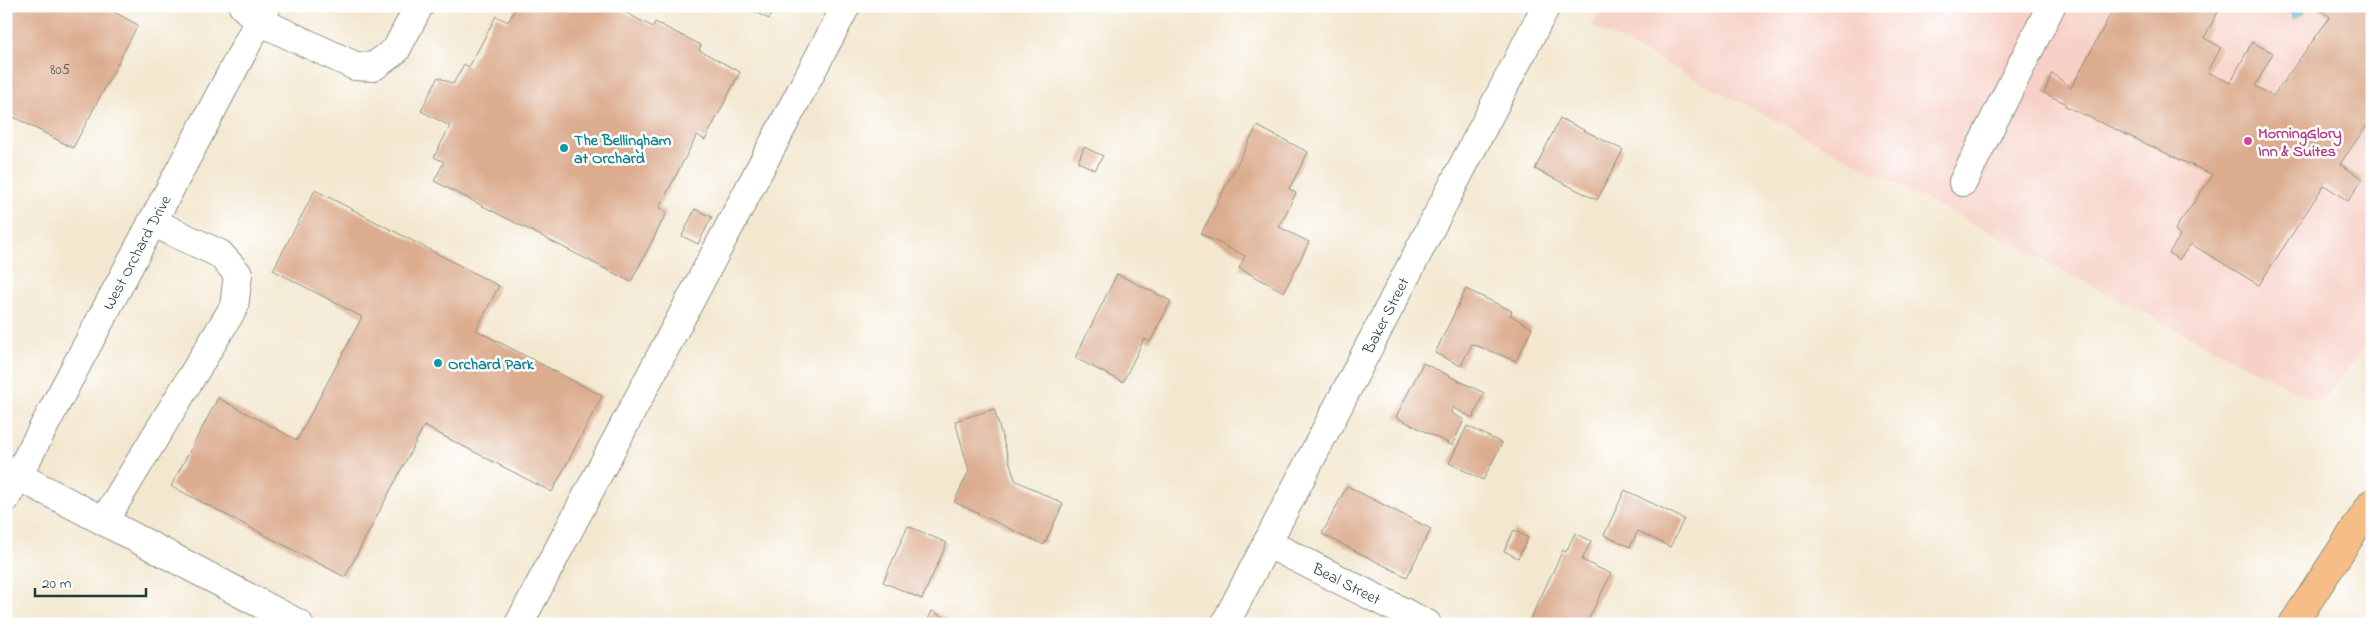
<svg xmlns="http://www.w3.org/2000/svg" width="2378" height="630" font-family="'Indie Flower',sans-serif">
<rect width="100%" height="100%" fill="#fff"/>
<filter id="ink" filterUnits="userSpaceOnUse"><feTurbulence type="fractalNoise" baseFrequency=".02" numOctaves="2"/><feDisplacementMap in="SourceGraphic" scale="10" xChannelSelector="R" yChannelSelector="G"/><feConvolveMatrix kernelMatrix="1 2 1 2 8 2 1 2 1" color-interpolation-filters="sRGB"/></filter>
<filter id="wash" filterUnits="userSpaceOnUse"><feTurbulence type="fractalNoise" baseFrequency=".0096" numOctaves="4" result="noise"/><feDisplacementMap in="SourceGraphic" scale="20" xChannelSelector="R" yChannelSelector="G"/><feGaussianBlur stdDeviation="1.12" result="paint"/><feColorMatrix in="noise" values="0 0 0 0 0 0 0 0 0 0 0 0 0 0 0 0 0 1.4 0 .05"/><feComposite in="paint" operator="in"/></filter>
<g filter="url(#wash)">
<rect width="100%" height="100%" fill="#f3e7cf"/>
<polygon fill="#f7d1c7" points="1603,6 2372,6 2372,336 2320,404 1593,26"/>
<polygon fill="#5bc3d8" stroke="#3d8086" points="2288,6 2302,6 2304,13 2293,19"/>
<g id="blocks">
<g fill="#dcac8e">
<polygon points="6,6 103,6 138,25 73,148 6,113"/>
<polygon points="517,6 613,6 653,27 655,22 701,45 699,50 740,72 705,140 697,135 659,208 667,212 631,282 434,181 444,162 434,157 450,126 421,111 438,77 453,84 464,64 469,67 496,16 508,22"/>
<polygon points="744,6 776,6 769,19"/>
<polygon points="2115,6 2221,6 2204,38 2221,47 2208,72 2230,83 2252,42 2273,53 2255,86 2273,96 2330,17 2315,6 2372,6 2372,118 2340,164 2363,179 2348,201 2324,185 2259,285 2191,244 2179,260 2169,253 2180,236 2175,229 2213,175 2065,106 2065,103 2044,93 2052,73 2071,88"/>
<polygon points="1560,118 1623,150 1597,200 1535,169"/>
<polygon points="1257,126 1308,152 1289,189 1296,193 1279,227 1309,242 1284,292 1239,268 1245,256 1201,234"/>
<polygon points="1084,147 1103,156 1095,170 1078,162"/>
<polygon points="315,190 499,286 476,330 602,396 552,492 424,426 345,577 171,486 218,398 297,440 362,317 273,270"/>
<polygon points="695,209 712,217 698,244 682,236"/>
<polygon points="1117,274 1171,301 1150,342 1144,339 1123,382 1075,358"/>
<polygon points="1466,289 1512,311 1510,315 1532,328 1516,361 1472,344 1461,366 1435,353"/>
<polygon points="1423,363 1484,393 1473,418 1453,408 1451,413 1464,420 1452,445 1396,417"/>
<polygon points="994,409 1015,480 1063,504 1044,545 954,502 969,471 955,421"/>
<polygon points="1467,426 1502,443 1483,480 1449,463"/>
<polygon points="1347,486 1431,529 1407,577 1322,534"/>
<polygon points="1625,490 1684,519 1670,547 1638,531 1630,547 1604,535"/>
<polygon points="908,526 947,543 922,599 883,582"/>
<polygon points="1514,530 1528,538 1518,558 1504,551"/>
<polygon points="1575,533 1591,541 1582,560 1611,574 1586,624 1538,624 1530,620 1563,550 1566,552"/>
<polygon points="932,611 957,624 926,624"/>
</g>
</g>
</g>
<g filter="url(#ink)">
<use href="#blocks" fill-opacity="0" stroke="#899282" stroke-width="1"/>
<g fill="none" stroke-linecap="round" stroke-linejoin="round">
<g stroke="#899282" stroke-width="30">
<g id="minor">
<polyline points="243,6 259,21 355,66 373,67 396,50 419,6"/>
<polyline points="1963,182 2051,6"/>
<polyline points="18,476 299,624"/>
<polyline points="6,498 267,6"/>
<polyline points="104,521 234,307 238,274 220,254 152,222"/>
<polyline points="1267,543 1427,624"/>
<polyline points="519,624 846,6"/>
<polyline points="1225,624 1546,6"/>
</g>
</g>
<g stroke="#899282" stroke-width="30">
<polyline id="highway" points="2293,624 2372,503"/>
</g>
<use href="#minor" stroke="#fff" stroke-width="28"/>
<use href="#highway" stroke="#f6be86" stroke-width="28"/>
</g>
</g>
<circle fill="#d1479c" stroke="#fff" stroke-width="2" cx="2248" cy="141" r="5"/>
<g fill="#0f9aa8" stroke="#fff" stroke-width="2">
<circle cx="564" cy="148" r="5"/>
<circle cx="438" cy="363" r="5"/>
</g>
<g text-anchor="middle" stroke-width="5" stroke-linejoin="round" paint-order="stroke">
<g font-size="14" fill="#4e594a">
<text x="60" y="74">805</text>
</g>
<g font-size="16" font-weight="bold" fill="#b23c85" stroke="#fff" text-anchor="start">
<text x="2258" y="138">MorningGlory<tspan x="2258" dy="18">Inn &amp; Suites</tspan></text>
</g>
<g font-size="16" font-weight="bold" fill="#0d838f" stroke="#fff" text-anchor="start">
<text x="574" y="145">The Bellingham<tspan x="574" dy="18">at Orchard</tspan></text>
<text x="448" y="369">Orchard Park</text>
</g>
<g font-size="16" fill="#1f3d34" stroke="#fff">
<text transform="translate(136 252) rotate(-62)" y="6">West Orchard Drive</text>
<text transform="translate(1385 315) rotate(-63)" y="6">Baker Street</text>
<text transform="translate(1347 583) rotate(27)" y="6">Beal Street</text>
</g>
</g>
<rect width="2378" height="630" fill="none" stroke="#fff" stroke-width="25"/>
<path d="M35 588v8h111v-8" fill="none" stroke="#1f3d34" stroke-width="2.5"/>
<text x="42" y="588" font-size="15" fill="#1f3d34" stroke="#ffffff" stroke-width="4" paint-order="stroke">20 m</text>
</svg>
